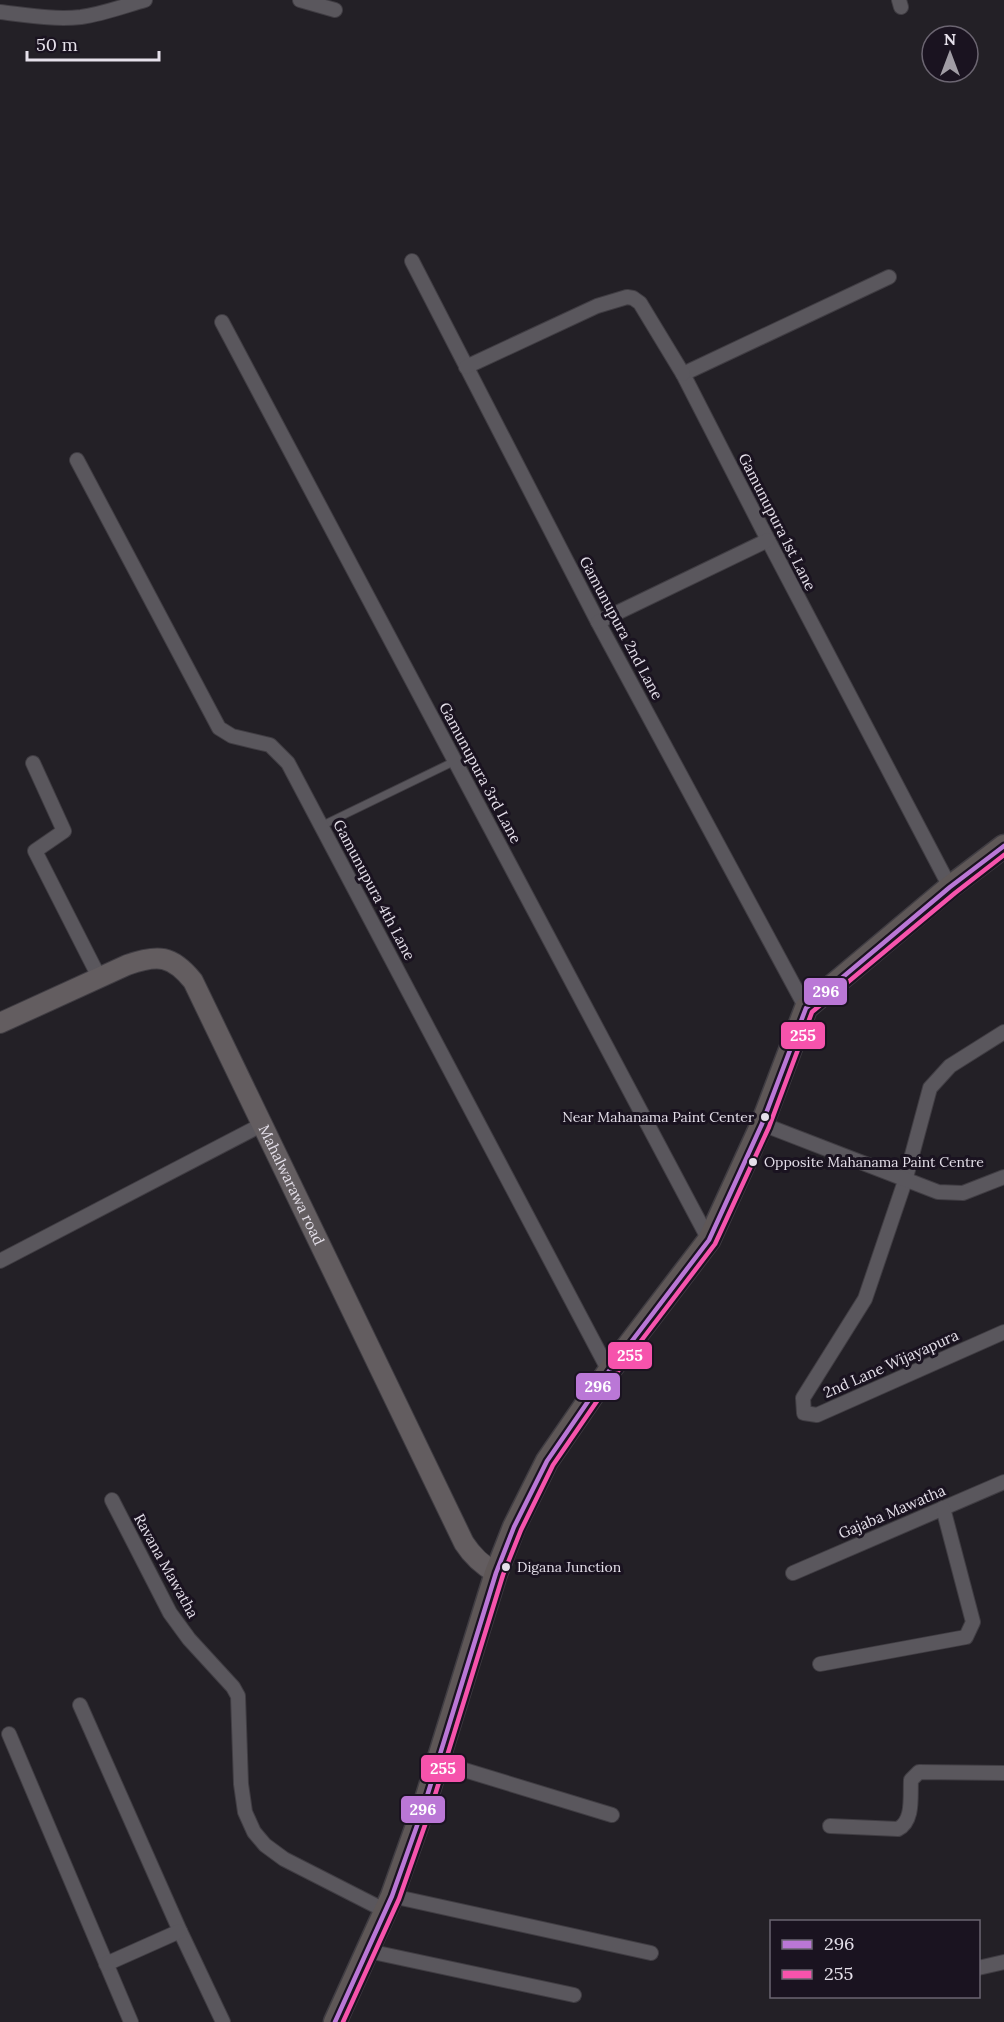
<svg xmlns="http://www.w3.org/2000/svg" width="1004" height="2022" font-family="Lora,serif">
<rect width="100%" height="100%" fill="#232026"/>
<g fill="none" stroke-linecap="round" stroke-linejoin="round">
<g stroke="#403d43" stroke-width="9">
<polyline id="lane" points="321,826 455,761"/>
</g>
<g stroke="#403d43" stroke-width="16">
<g id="street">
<polyline points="300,0 335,10"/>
<polyline points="899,0 901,7"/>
<path d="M0,12C26,15 54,20 81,17C103,14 124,6 145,0"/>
<polyline points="412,261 598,622 806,1008"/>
<polyline points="889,277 683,374 768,540 950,887"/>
<polyline points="222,322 709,1240"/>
<polyline points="466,367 597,306 627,297 633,298 640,303 683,374"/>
<polyline points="77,460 219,728 232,736 270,745 288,763 609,1371"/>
<polyline points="598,622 768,540"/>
<polyline points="33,763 64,831 35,851 99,977"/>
<polyline points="1004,1032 950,1066 930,1088 905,1181 865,1299 803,1398 804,1413 817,1415 1004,1332"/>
<polyline points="762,1124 938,1192 963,1193 1004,1177"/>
<polyline points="0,1261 263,1124"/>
<polyline points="112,1500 170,1613 189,1639 233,1687 238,1696 241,1784 245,1812 254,1832 265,1845 284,1859 386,1911"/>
<polyline points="793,1573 1004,1482"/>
<polyline points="820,1664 966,1637 973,1622 943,1508"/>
<polyline points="80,1705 180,1931 223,2022"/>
<polyline points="9,1734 131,2022"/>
<polyline points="438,1762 612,1815"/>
<path d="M830,1826L898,1829C914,1821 910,1796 911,1780L919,1772L1004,1773"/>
<polyline points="392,1896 651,1953"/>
<polyline points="368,1951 574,1995"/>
<polyline points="106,1964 180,1931"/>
<polyline points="978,1968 1004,1962"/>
</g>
</g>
<g stroke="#403d43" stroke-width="22">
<g id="secondary">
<path id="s1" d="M0,1023L127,965C158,954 172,955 193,981L464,1543C473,1557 482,1565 496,1573"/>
</g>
</g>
<g stroke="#403d43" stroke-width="25">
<polyline id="primary" points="335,2022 392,1896 424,1806 496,1573 514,1527 547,1461 609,1371 709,1240 762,1124 806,1008 950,887 1004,846"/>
</g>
<use href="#lane" stroke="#5a575d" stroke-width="7"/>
<use href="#street" stroke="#5a575d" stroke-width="14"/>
<use href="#secondary" stroke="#635d60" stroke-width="20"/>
<use href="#primary" stroke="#5e5757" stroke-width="22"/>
<g stroke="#1a1320" stroke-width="9">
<polyline id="bus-1" points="335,2022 392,1896 424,1806 496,1573 514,1527 547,1461 609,1371 709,1240 762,1124 806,1008 950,887 1004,846"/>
</g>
<g stroke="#1a1320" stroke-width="9">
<polyline id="bus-2" points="343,2022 399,1899 431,1808 503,1575 521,1530 553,1465 615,1375 715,1244 769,1127 812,1012 955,893 1004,855"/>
</g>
<use href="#bus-1" stroke="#ba77d6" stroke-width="4.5"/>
<use href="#bus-2" stroke="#f653ac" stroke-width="4.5"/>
</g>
<g fill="#e5e0ea" stroke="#1a1320" stroke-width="2">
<circle cx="765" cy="1117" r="5"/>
<circle cx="753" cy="1162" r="5"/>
<circle cx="506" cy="1567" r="5"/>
</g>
<g text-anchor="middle" stroke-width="6" stroke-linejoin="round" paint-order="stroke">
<g font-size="14" fill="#e5e0ea" stroke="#1a1320" text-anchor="start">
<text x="754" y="1122" text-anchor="end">Near Mahanama Paint Center</text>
<text x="764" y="1167">Opposite Mahanama Paint Centre</text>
<text x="517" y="1572">Digana Junction</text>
</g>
<g font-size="15" fill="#e5e0ea" stroke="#1a1320">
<text transform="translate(777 522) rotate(63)" y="5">Gamunupura 1st Lane</text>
<text transform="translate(621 628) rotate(62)" y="5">Gamunupura 2nd Lane</text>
<text transform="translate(480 773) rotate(62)" y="5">Gamunupura 3rd Lane</text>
<text transform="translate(374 890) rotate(62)" y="5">Gamunupura 4th Lane</text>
<text dy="5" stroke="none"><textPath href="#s1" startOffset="441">Mahalwarawa road</textPath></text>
<text transform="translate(891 1364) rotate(-24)" y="5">2nd Lane Wijayapura</text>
<text transform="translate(892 1512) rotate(-23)" y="5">Gajaba Mawatha</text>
<text transform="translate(166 1566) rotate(61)" y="5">Ravana Mawatha</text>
</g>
</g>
<g stroke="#1a1320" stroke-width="2">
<rect x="803" y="977" width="45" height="29" rx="6" fill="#ba77d6"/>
<rect x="780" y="1021" width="46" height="29" rx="6" fill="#f653ac"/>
<rect x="607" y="1341" width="46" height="29" rx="6" fill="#f653ac"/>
<rect x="575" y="1372" width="46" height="29" rx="6" fill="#ba77d6"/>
<rect x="420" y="1754" width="46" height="29" rx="6" fill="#f653ac"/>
<rect x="400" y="1795" width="46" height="29" rx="6" fill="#ba77d6"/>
</g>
<g font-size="16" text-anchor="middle" font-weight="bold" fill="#fff">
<text x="826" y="997">296</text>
<text x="803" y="1041">255</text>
<text x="630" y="1361">255</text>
<text x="598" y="1392">296</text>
<text x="443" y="1774">255</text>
<text x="423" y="1815">296</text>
</g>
<rect x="770" y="1920" width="210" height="78" fill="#1a1320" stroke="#6b6571" stroke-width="1.5"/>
<rect x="782" y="1940" width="30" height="9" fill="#ba77d6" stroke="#6b6571" stroke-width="1.5"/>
<text x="824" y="1950" font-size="18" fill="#e5e0ea">296</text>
<rect x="782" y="1970" width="30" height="9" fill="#f653ac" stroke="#6b6571" stroke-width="1.5"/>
<text x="824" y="1980" font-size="18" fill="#e5e0ea">255</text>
<g transform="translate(950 54)"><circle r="28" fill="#1a1320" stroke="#6b6571" stroke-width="1.5"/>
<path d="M0-4.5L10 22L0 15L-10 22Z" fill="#a19da5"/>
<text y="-9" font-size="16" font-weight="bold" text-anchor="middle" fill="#e5e0ea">N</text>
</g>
<path d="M27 51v9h132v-9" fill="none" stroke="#e5e0ea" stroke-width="3"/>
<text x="36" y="51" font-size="18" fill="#e5e0ea" stroke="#1a1320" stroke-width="4.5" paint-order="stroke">50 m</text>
</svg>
